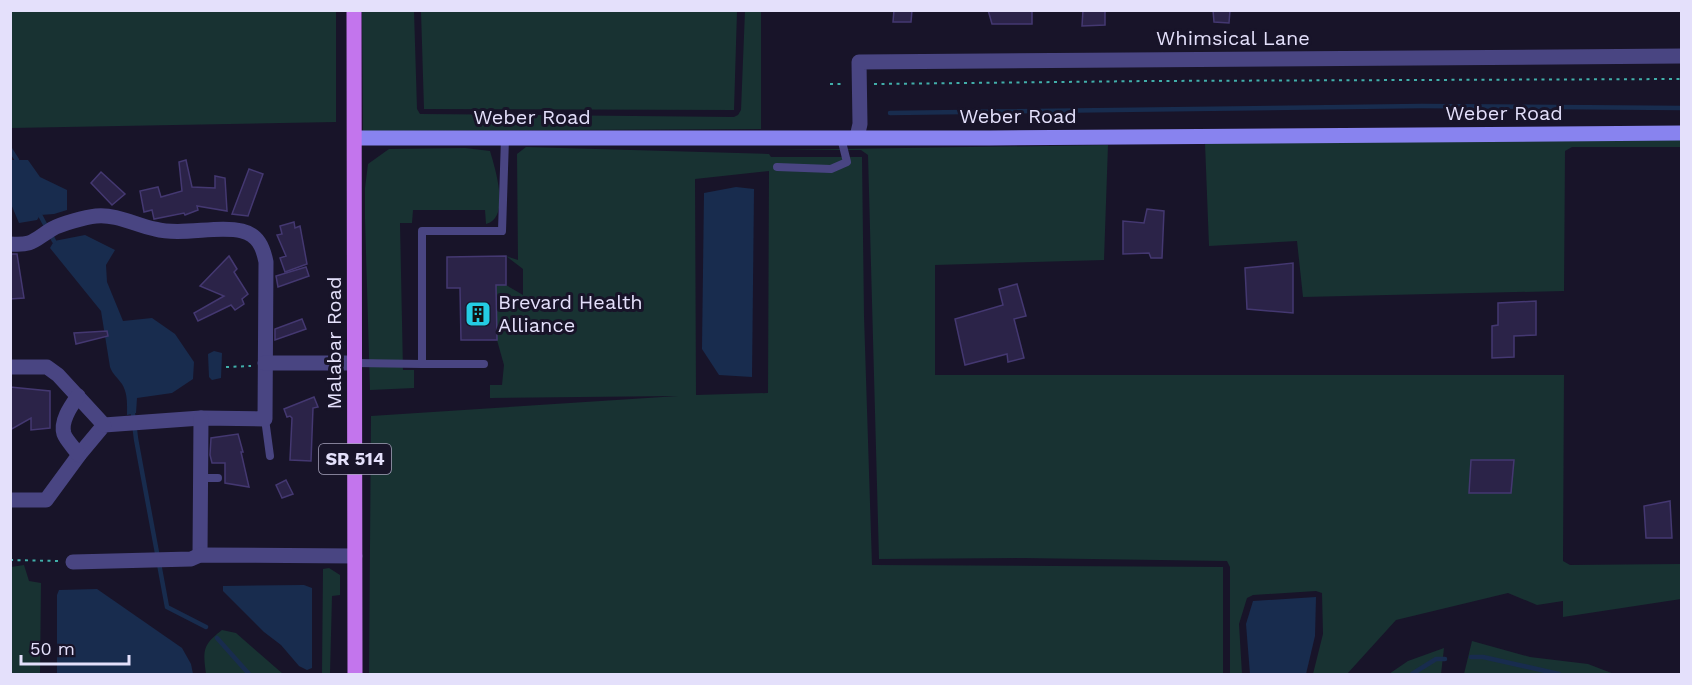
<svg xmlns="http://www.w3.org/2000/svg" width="1692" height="685" font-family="'Work Sans',sans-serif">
<rect width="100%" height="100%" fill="#181429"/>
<g fill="#183232" fill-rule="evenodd">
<polygon points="10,11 336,11 336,122 11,128"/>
<polygon points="362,11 414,11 417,109 420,114 734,117 738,115 741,110 745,11 761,11 761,129 363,131"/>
<polygon points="421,11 737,11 734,110 424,109"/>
<polygon points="1681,140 1682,147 1572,147 1565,151 1564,291 1303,297 1297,241 1209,246 1205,143"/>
<polygon points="1108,145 1104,260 935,265 935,375 1564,375 1563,561 1570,565 1681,564 1681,599 1563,617 1563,601 1537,605 1508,593 1396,620 1347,674 1313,674 1323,634 1322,593 1316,591 1253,595 1247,598 1239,624 1242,674 1230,674 1230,567 1227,561 1023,558 879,559 868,155 861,150 775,150"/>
<path d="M526,147L769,154L771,157H862L864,316L872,565L1223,567V674H369L371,416L678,396L490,398V385H502L504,365L497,340L496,285H506L523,295V269L506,256L518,260L517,154ZM769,171L768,393L696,395L695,179Z"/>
<path d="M465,148L490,151C495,168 511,218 486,224L485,210H413L412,223H400L403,370H414V388L370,390L365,218V188L368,164L389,149Z"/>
<polygon points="24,565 29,581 41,583 40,674 11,674 11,567"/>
<polygon points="329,568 340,575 340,595 332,596 330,674 322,674 323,569"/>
<path d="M222,630L236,633L283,674H206C203,651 202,645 222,630Z"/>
<polygon points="1472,641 1530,657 1588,664 1614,674 1464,674"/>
<polygon points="1444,648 1441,674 1389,674 1408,661"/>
</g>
<g fill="#182c4e">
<polygon points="11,160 28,160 40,177 67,190 67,210 54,214 40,215 37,220 19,223 11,204"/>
<polygon points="736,187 754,189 752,377 719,375 702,349 704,193"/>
<path d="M85,235L115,250L106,265L107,282L123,321L152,318L175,334L194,362L193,379L172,393L137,398L136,413L127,415C127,404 128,394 122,384C118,378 113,375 110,367L101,311L50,248L54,241Z"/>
<polygon points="214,351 222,353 221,378 212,380 209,377 208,354"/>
<polygon points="304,585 312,588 312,668 307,670 299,666 281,645 264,632 223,591 223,586"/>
<polygon points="97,589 182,648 191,664 193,674 57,674 57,595 59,590"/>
<polygon points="1316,597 1315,636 1306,674 1250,674 1246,624 1253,601"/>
</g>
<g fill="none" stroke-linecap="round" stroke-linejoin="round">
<g stroke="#182c4e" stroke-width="4.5">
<polyline points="890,113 1422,106 1682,108"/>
<polyline points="10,149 17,160"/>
<polyline points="40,215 54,241"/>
<polyline points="133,414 136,439 167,607 206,627"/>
<polyline points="217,638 249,674"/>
<polyline points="1471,657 1483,657 1559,674"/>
<polyline points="1412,674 1436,659 1445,659"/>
</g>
</g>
<g fill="#2b2348" stroke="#443871" stroke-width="1.5">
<polygon points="894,10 912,10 911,22 893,22"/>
<polygon points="988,10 1032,10 1032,24 992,24"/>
<polygon points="1083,10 1105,10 1105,25 1082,26"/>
<polygon points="1213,10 1230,10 1229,23 1214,22"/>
<polygon points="186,160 192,187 215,188 215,176 225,178 227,211 197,206 198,210 185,215 184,213 154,219 152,210 144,212 140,191 158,187 161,197 182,191 179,162"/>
<polygon points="249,169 263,174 248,216 232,214"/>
<polygon points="101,172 125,194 112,205 91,183"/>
<polygon points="1147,209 1164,211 1162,258 1151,258 1149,253 1123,254 1123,221 1144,223"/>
<polygon points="294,222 295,228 300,226 307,264 285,272 280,258 286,256 277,235 282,234 280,226"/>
<polygon points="10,254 17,254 24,298 10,299"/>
<polygon points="229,256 237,269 234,272 248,294 242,299 244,304 235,310 231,305 198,321 194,313 224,296 200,286"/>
<polygon points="506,256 506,285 496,285 497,340 461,340 460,288 447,288 447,257"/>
<polygon points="1293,263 1293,313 1247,309 1245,268"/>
<polygon points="306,267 309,276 278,287 276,276"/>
<polygon points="1017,284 1026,316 1014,319 1024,358 1008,362 1007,354 965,365 955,319 1003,305 999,289"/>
<polygon points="1536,301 1536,335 1514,336 1514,357 1492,358 1492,326 1498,325 1498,303"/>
<polygon points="302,319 306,329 275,340 275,329"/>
<polygon points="107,331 108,336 76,344 74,333"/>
<polygon points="10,387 50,391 50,428 31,430 31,418 10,430"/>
<polygon points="314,397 318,407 313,408 311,461 290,460 292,418 290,416 287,417 284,409"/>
<polygon points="238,434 243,452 241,452 249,487 225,483 225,463 212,463 210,455 211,438"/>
<polygon points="1471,460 1514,460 1511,493 1469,493"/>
<polygon points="286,480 293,494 282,498 276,485"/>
<polygon points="1670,501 1672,538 1646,538 1644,506"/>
</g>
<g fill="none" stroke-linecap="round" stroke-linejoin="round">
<g stroke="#41afaa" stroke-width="2" stroke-dasharray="3 4.5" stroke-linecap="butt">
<polyline points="830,84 845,84"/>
<polyline points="874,84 1150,81 1682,79"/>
<polyline points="226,367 251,366"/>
<polyline points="10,560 58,561"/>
</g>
<g stroke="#494582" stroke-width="8">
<polyline points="777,167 831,169 847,162 841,138"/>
<polyline points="356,363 422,364"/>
<polyline points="484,364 422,364 422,231 502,231 505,138"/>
<polyline points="265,419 270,456"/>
<polyline points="201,478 218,478"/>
</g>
<g stroke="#494582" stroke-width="15">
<polyline points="857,137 860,124 859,62 1682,56"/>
<path d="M10,244C33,246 34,240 52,229C60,224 86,217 96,216C117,214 135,225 155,229C182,236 218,225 242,231C258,235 263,247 266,262L265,419L201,418L104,425L79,455L46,500H10"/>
<polyline points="265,363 356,363"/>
<polyline points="10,367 47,367 58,375 104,425"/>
<path d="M78,396C71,406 60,421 64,434C66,440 75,449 79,455"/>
<polyline points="200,555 201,418"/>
<polyline points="73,562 191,559 200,555 355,556"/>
</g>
<polyline stroke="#8883ef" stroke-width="15" points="355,138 990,138 1682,133"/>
<polyline stroke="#c375ed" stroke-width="15" points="354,10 355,674"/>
</g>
<defs>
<g id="building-square" transform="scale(1.35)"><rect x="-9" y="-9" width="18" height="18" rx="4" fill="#24cce3" stroke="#181429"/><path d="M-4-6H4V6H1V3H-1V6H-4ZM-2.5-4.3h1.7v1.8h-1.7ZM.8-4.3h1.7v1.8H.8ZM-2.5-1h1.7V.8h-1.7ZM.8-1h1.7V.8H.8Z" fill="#111"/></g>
</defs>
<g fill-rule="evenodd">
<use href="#building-square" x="478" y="314"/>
</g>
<g text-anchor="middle" stroke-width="6" stroke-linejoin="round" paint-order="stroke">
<rect fill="#181429" stroke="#a7a3bc" stroke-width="1.5" x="319" y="444" width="72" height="30" rx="4.5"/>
<g font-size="18" font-weight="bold" fill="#e4e0fb">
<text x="355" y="465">SR 514</text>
</g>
<g font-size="20" fill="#e4e0fb" stroke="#181429">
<text x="1233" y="45">Whimsical Lane</text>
<text x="1504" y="120">Weber Road</text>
<text x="1018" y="123">Weber Road</text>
<text x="532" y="124">Weber Road</text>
<text transform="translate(334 343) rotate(-90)" y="7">Malabar Road</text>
</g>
<g font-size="20" fill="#e4e0fb" stroke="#181429" text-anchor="start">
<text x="498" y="309">Brevard Health<tspan x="498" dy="23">Alliance</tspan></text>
</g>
</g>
<rect width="1692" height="685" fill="none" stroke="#e4e0fb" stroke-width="24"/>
<path d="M21 655v9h108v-9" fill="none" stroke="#e4e0fb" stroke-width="3"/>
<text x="30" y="655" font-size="18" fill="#e4e0fb" stroke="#181429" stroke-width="4.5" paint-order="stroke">50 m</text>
</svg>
